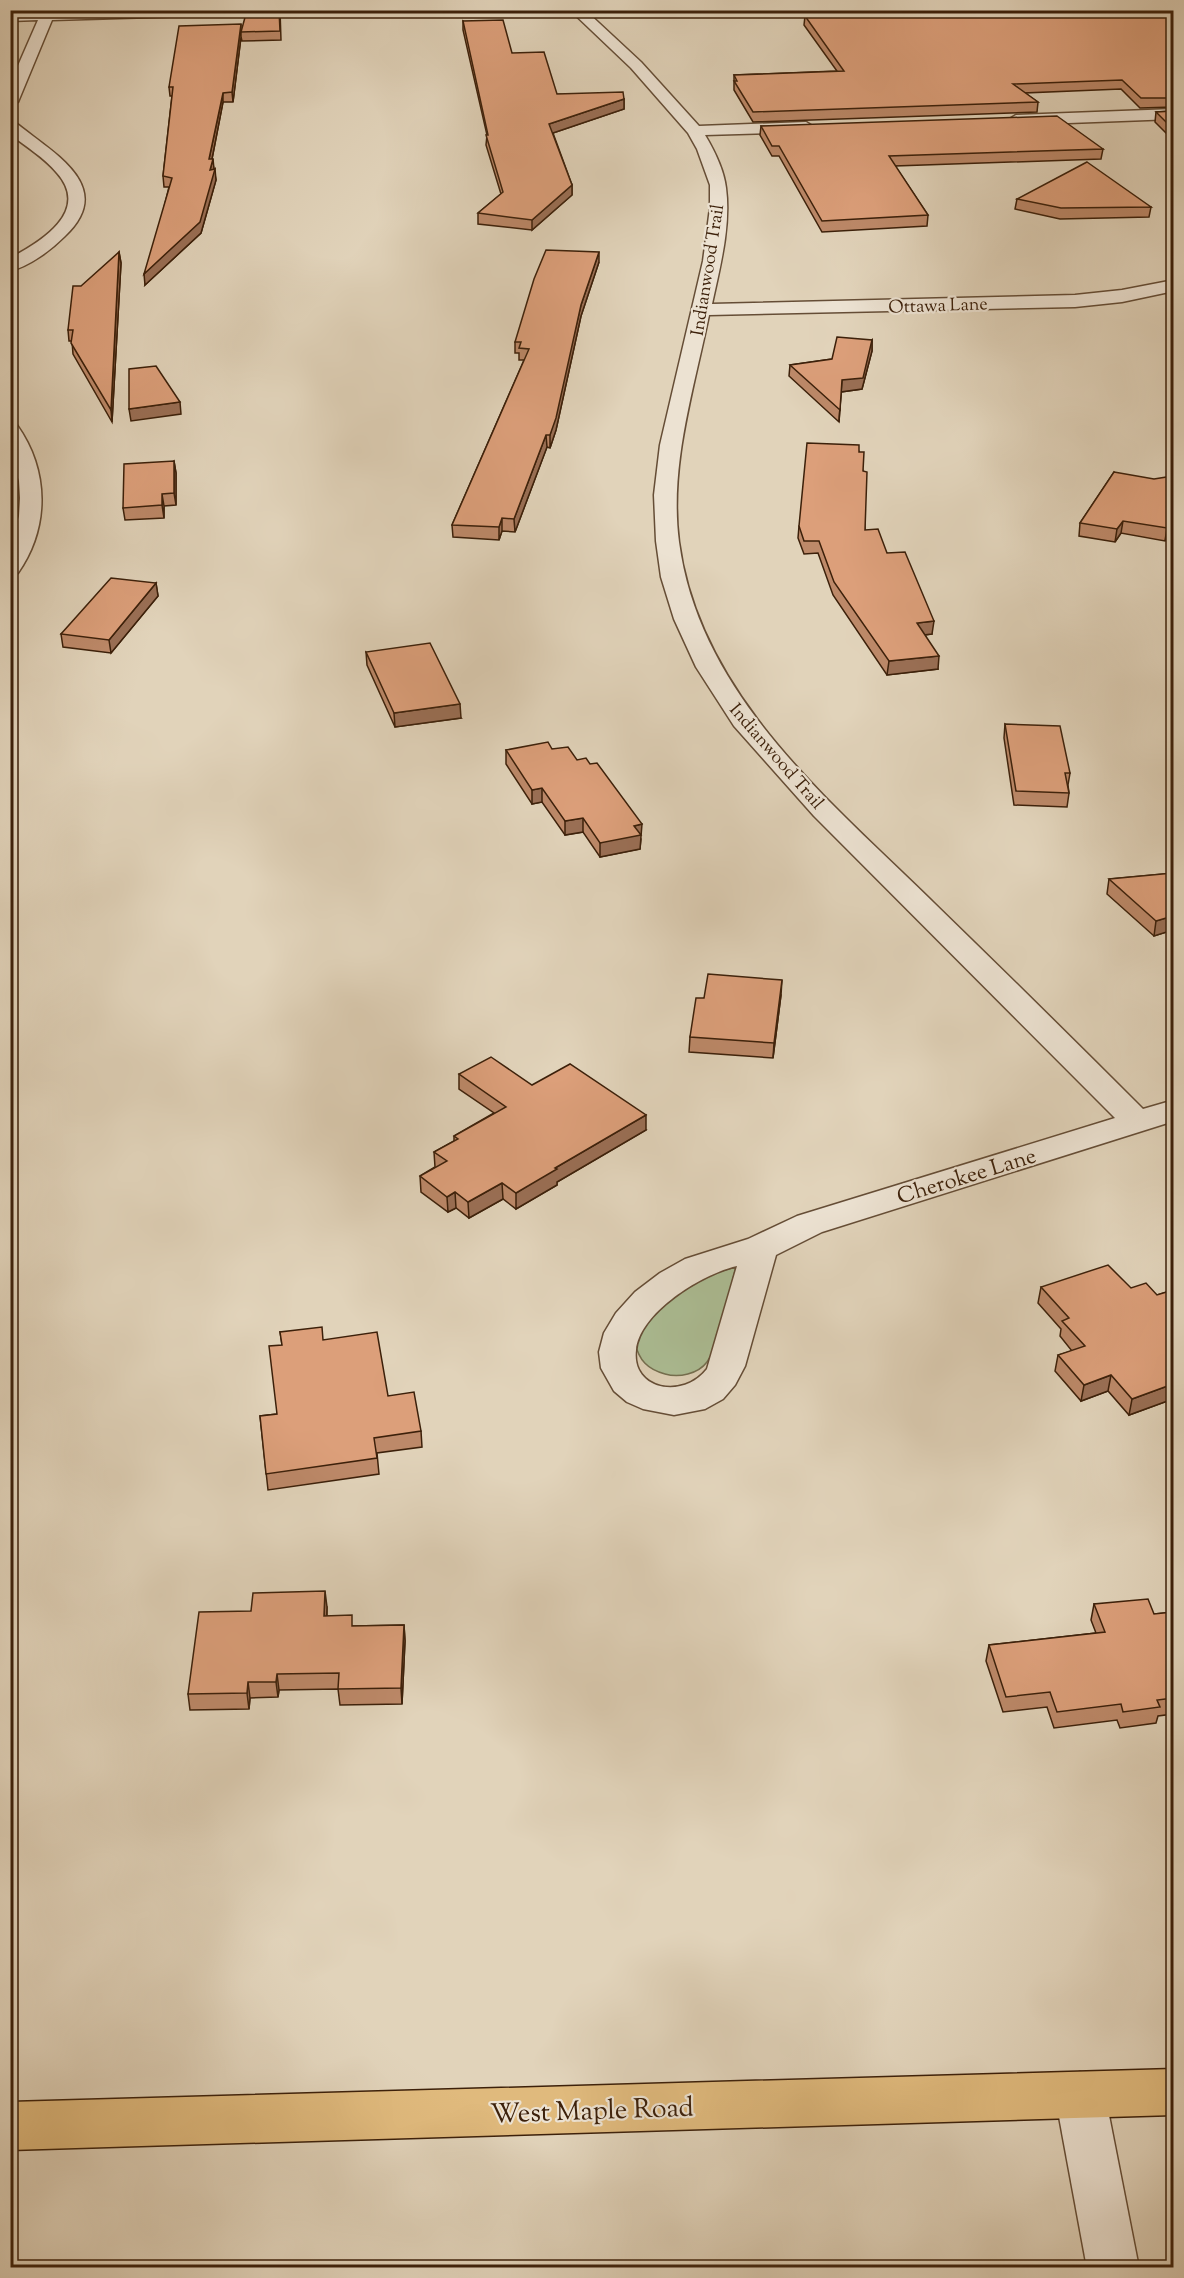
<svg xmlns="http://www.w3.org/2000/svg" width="1184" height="2278" font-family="'Sorts Mill Goudy',serif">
<rect width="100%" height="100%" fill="#e1d3ba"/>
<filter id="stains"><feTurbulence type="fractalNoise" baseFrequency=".00333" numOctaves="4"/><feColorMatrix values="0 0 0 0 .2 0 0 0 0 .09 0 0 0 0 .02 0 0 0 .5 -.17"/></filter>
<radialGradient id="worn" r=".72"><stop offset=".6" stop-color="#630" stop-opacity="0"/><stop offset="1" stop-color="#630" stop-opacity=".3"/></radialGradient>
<path fill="#acbe95" stroke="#746f50" stroke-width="1.5" d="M736,1267C729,1291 721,1343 707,1362C698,1374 679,1378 665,1374C647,1369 639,1360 635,1343C640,1334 645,1324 652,1315C669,1292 708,1273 736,1267Z"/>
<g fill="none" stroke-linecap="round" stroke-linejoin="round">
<g stroke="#654d36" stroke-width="3">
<g id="minor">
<polygon points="93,10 261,10 255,14 52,20 18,102 10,106 10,84 38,20 10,21 10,13"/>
<path d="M570,10H585L641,62L699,126L806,122L814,127L806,132L705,135C714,150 724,170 726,188C731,226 720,267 712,304L1075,295L1122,290L1174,280V291L1122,302L1075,307L709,315C694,389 669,466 679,542C699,695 830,801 934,903C1004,971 1074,1040 1143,1109L1174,1100V1121L822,1232L776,1255L745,1366L735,1385L723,1399L705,1409L674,1415L643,1409L627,1402L614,1391L601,1368L599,1352L604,1333L616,1313L635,1292L660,1273L685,1259L748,1239L797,1216L1115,1118L814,816L734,726L696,667L674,619L661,577L656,541L654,495L660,445L703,261L710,208V185L697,149L688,133L631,68ZM737,1266L707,1369C683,1400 631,1390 636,1350C640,1312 702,1274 737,1266Z"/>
<polygon points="1174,109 1174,119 1016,125 1008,120 1016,115"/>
<path d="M10,121L16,123C51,152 118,186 65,236C51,250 30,266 10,271V258C41,242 91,211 57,173C44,157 26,147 10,134Z"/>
<path d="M10,423L17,425C49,470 50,527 18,573L10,575V546L19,516L20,498L19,481L10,451Z"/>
<polygon points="1080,2072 1097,2079 1105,2095 1139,2268 1087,2268 1055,2095 1063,2079"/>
</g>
</g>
<g stroke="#3c200a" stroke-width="3">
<polygon id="major" points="1174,2069 1174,2115 10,2150 10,2102"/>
</g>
<use href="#minor" fill="#ece2d2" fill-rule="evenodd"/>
<use href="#major" fill="#e0ba7d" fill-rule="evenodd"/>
</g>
<g fill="#bd8969" stroke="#3c200a" stroke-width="1.5">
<polygon points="280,10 281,40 242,41 241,37 233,102 223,102 212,159 216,180 201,233 145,285 169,187 164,187 163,176 172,96 170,96 169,87 242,30"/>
<polygon points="809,10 1173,10 1173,107 1140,108 1121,89 1025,93 1038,102 1037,112 753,122 734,90 734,75 837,71 804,25 805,16 809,16"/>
<polygon points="463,21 512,53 557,94 624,99 624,109 553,133 572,185 572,195 532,230 478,224 478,213 501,194 486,145 487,135 463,30"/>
<polygon points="1173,111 1173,140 1155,122 1156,112"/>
<polygon points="761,126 1103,149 1101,159 895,166 928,215 927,226 822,232 779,156 772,156 760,135"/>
<polygon points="1017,199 1151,207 1149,217 1060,219 1015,209"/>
<polygon points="119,252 121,263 112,422 73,354 72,341 69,341 68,330"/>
<polygon points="599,262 581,316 556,430 550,448 547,447 515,532 502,531 499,540 453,537 452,525 524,360 519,360 519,353 515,353 515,342"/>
<polygon points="872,340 872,351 862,389 841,392 839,422 789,376 790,365 832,359"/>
<polygon points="859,452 863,471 865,530 887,553 932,634 925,635 938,669 887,675 833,595 818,553 804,554 798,538 799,526"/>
<polygon points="174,461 176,473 176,505 164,506 164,518 125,520 123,508"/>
<polygon points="1114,472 1173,526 1165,541 1121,533 1115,542 1079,536 1080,523"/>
<polygon points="156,583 158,596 111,653 63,647 61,634"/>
<polygon points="366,652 461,718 395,727 367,665"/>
<polygon points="1005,724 1070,773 1068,785 1069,793 1067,807 1014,805 1004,738"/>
<polygon points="552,749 577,760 641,839 640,849 600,857 583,832 565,835 542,802 532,804 506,764 506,750"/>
<polygon points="1173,873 1173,930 1154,936 1107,894 1109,879"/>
<polygon points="781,995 773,1058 689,1052 690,1037 704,998"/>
<polygon points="459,1074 532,1085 646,1130 557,1182 557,1185 516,1209 503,1199 469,1218 456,1208 448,1212 421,1192 420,1176 435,1167 434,1152 454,1141 454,1136 494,1113 459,1089"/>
<polygon points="1041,1287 1131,1288 1157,1295 1173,1290 1173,1399 1129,1415 1108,1391 1081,1401 1055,1371 1058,1355 1072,1351 1060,1336 1061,1329 1038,1303"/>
<polygon points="280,1332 323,1340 388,1396 421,1431 422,1447 377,1453 379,1474 268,1490 260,1416 277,1414 282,1345"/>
<polygon points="1094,1604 1154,1614 1173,1612 1173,1714 1158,1716 1156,1723 1120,1728 1117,1720 1054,1728 1047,1707 1003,1712 986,1661 989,1645 1096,1633 1091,1620"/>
<polygon points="327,1607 327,1616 353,1626 404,1625 405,1641 402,1704 340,1705 338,1689 279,1690 278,1697 250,1698 249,1709 190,1710 188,1694 251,1611"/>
</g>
<g fill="#9a6f55" stroke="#3c200a" stroke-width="1.5">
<polygon points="241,24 241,37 233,102 232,92"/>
<polygon points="223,93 223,102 210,169 209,159"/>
<polygon points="624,99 624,109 550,134 549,124"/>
<polygon points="213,159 214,169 211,180 210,170"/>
<polygon points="215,169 216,180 201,233 145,285 144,274"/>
<polygon points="572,185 572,195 532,230 532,220"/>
<polygon points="119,252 121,263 112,422 111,410"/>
<polygon points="599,252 599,262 581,316 556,430 550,448 550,435 581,305"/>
<polygon points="872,340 872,351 862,389 841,392 839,422 842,380"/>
<polygon points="180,402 181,414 131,421 129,409"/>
<polygon points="546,435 547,447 515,532 514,519"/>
<polygon points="174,461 176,473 176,505 174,493"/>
<polygon points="162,494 164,506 164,518 162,505"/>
<polygon points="1173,517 1173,526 1165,541 1167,528"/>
<polygon points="502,518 502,531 499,540 499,527"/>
<polygon points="1123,521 1121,533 1115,542 1117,529"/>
<polygon points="156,583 158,596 111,653 109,640"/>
<polygon points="934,621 932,634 915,636 917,623"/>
<polygon points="939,656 938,669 887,675 889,661"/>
<polygon points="460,704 461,718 395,727 394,713"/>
<polygon points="542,788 542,802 532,804 532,790"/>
<polygon points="583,818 583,832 565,835 565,821"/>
<polygon points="642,824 640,849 600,857 600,843 634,826"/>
<polygon points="1173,916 1173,930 1154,936 1156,921"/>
<polygon points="782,980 781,995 773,1058 774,1043"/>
<polygon points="646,1115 646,1130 557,1182 557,1185 516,1209 516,1193 555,1168"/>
<polygon points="502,1183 503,1199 469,1218 468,1202"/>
<polygon points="455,1192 456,1208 448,1212 447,1197"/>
<polygon points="1111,1375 1108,1391 1081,1401 1084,1385"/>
<polygon points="1173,1384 1173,1399 1129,1415 1132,1399"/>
<polygon points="325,1591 327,1607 326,1632 324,1616"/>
<polygon points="404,1625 405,1641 402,1704 401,1688"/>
<polygon points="277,1674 279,1690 278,1697 276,1682"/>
<polygon points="248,1682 250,1698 249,1709 247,1693"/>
</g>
<g fill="#dc9f7a" stroke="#3c200a" stroke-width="1.5">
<polygon points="247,10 279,10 280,31 241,32"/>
<polygon points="809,10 1173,10 1173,98 1141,98 1122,80 1013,84 1038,102 753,112 734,81 737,81 734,75 844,71 805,16 813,16"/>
<polygon points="503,20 512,53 544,52 557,94 623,92 624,99 549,124 572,185 532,220 478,213 503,192 486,135 488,135 463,21"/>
<polygon points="241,24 232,92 223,93 209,159 213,159 210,170 215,169 200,222 144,274 172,178 163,176 173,87 169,87 179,26"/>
<polygon points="1173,111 1173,129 1156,112"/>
<polygon points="1057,116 1103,149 889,156 928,215 822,221 779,146 772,146 761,126"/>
<polygon points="1087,162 1151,207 1061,208 1017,199"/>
<polygon points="546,250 599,252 581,305 556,418 550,435 546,435 514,519 502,518 499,527 452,525 529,349 519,348 521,342 515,342 534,279"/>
<polygon points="119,252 111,410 71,343 73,330 68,330 73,286 81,286"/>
<polygon points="837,337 872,340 863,378 842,380 840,410 790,365 832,359"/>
<polygon points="156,366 180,402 129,409 129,369"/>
<polygon points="807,443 859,445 859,452 864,452 863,471 867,472 865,530 878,529 887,553 905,552 934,621 917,623 939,656 889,661 834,582 819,541 804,541 799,526"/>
<polygon points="174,461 174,493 162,494 162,505 123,508 124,464"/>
<polygon points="1114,472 1154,479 1173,476 1173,517 1167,528 1123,521 1117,529 1080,523"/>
<polygon points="111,578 156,583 109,640 61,634"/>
<polygon points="430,643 460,704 394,713 366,652"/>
<polygon points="1005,724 1060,726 1070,773 1065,773 1069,793 1016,791"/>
<polygon points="548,742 552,749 568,747 577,760 586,758 590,764 597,763 642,824 634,826 641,835 600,843 583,818 565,821 542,788 532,790 506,750"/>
<polygon points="1173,873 1173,916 1156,921 1109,879"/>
<polygon points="708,974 782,980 774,1043 690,1037 696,998 704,998"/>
<polygon points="491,1057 532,1085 570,1064 646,1115 555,1168 557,1169 516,1193 502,1183 468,1202 455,1192 447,1197 420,1176 447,1161 434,1152 458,1139 454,1136 506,1107 459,1074"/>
<polygon points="1108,1265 1131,1288 1146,1283 1157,1295 1173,1290 1173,1384 1132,1399 1111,1375 1084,1385 1058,1355 1085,1346 1062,1321 1069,1318 1041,1287"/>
<polygon points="322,1327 323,1340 377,1332 388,1396 414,1392 421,1431 374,1438 377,1458 266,1474 260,1416 277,1414 269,1346 282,1345 280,1332"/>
<polygon points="325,1591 324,1616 352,1615 352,1626 404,1625 401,1688 338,1689 339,1673 277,1674 276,1682 248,1682 247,1693 188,1694 199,1612 251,1611 253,1593"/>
<polygon points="1148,1599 1154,1614 1173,1612 1173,1698 1157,1700 1160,1707 1123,1712 1121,1704 1057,1712 1050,1692 1006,1697 989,1645 1105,1632 1094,1604"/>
</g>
<g text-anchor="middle" stroke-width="4.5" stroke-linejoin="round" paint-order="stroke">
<g font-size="18" fill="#3c200a" stroke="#ece2d2">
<text transform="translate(707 270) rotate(-81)" y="6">Indianwood Trail</text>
<text transform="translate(938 305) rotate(-2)" y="6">Ottawa Lane</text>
<text transform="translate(777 756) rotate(49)" y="6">Indianwood Trail</text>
</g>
<g font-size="22" fill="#3c200a" stroke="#ece2d2">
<text transform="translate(966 1175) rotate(-17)" y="8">Cherokee Lane</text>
</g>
<g font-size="27" fill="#3c200a" stroke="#ece2d2">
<text transform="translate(592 2110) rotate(-2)" y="9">West Maple Road</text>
</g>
</g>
<rect width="1184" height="2278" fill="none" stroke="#e1d3ba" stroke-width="36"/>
<rect x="12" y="12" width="1160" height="2254" fill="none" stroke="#3c200a" stroke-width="3"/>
<rect x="18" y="18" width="1148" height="2242" fill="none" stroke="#3c200a" stroke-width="1.5"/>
<rect width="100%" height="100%" filter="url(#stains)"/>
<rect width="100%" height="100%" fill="url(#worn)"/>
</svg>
